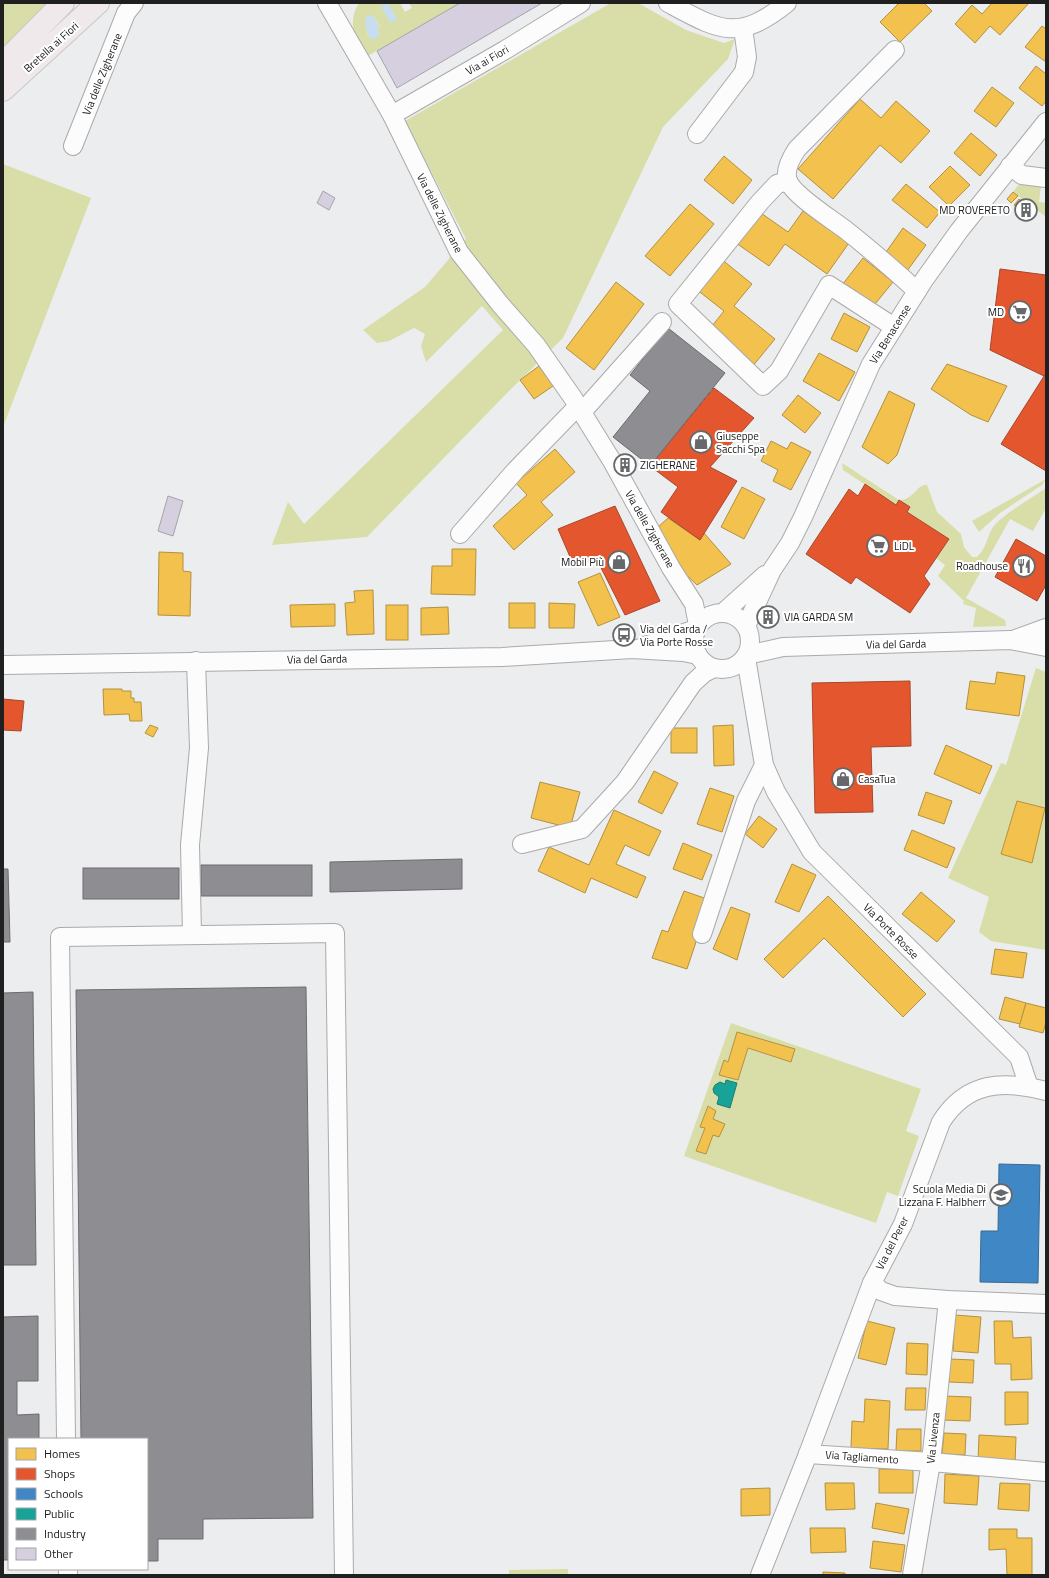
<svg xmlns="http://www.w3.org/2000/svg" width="1049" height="1578" font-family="'Titillium Web',sans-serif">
<rect width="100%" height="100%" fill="#ecedee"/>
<g fill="#d9dea8" fill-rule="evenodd">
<polygon points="3,3 51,3 3,52"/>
<path d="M359,3H400L405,12L412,8L409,3H461L364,58C355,40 347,22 359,3ZM373,16L379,26L383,25L377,27L368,36L366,24V17Z"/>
<polygon points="611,3 638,3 686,30 724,43 735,39 728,59 663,127 563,338 509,391 367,537 272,545 288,502 304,524 503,330 482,306 426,362 421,346 425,334 414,328 389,341 377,343 363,330 425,287 466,239 405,121"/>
<polygon points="3,164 91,198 3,427"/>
<polygon points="1019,184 1041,187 1039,202 1046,203 1046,217 1013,192"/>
<path d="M842,463L899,500C913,501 918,483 927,485L937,512L961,534L964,547L972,557H977C986,549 987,537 993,527C1003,514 1032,498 1046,488V508L1033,531L1010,519L966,598L1005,620L1006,626L973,627L976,608L963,604L964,601L938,576L945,565L936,558L949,539L907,512L910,507L900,500L896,505L843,470Z"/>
<polygon points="1046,479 1042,485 1000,513 979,532 972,521"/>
<path d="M1036,668L1046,672V950L991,941L979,932L989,897L948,878L1001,763L1006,765ZM1017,801L1045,808L1001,854Z"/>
<path d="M731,1023L921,1089L906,1131L919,1136L898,1196L887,1192L876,1223L684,1156ZM738,1032L795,1050L791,1062L748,1048L738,1080L724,1061L728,1062ZM708,1106L716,1111L713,1119L724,1124L719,1137L713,1135L706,1154L696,1150L705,1128L700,1126Z"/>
<polygon points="568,1569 568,1575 509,1575 509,1570"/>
</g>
<g fill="#c6def0">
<polygon points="388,3 397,19 391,23 381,7"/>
<path d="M368,15L373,16L379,26L377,28L380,34L375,39H371C366,33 363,21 368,15Z"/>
</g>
<g fill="#f2c14e" stroke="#b39140">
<polygon points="899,3 924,3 932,11 900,42 880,22"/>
<polygon points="992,3 1029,3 1000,35 990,26 975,43 955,24 972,5 982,14"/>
<polygon points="1042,26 1046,29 1046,62 1025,47"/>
<polygon points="1036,66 1046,74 1046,101 1042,106 1019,88"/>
<polygon points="992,87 1014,103 996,127 974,111"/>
<polygon points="860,99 881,118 896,101 930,131 901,163 880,145 833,199 798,169"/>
<polygon points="971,133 997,155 980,176 954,153"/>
<polygon points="724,156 752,180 733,204 704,180"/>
<polygon points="950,166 970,185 949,206 929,187"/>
<polygon points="906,184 940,212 927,228 892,200"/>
<polygon points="1013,192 1018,196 1011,203 1007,199"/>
<polygon points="1019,199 1034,212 1029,218 1014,205"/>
<polygon points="690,204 714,224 670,276 645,256"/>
<polygon points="758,211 788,232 803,211 849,243 827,274 785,244 769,266 736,243"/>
<polygon points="903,228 926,245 907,271 884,255"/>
<polygon points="720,258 752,284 734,306 775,339 752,367 708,331 724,311 696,289"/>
<polygon points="863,258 893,282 871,309 842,285"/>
<polygon points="616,282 644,304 594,370 566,348"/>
<polygon points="844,313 870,327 857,352 831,339"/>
<polygon points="819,353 855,372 839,401 803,381"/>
<polygon points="947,364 1007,386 988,422 971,415 931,389"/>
<polygon points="539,366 553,386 534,399 520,380"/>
<polygon points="889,391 915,404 897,455 888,464 862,447"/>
<polygon points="798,395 821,413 805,433 782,415"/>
<polygon points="771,441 787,449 791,442 811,452 791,490 773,481 778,470 761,461"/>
<polygon points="555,449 575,472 541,502 553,515 514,550 493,526 527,495 516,483"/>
<polygon points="625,459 631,467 625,471 619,463"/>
<polygon points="742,487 765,499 744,539 721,527"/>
<polygon points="668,518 700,540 704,533 731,564 697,585 681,570 657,528"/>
<polygon points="452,549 476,549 475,595 431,594 432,566 452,566"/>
<polygon points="159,552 183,553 183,571 191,572 190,616 158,615"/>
<polygon points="600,573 620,617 598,626 578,582"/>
<polygon points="373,590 374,634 347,635 345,603 355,602 354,591"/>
<rect x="509" y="603" width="26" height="25"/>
<polygon points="549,603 575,604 574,628 549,628"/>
<polygon points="335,604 335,626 291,627 290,605"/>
<rect x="386" y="605" width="22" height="35"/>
<polygon points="448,607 449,634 421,635 421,608"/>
<polygon points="769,610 773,613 767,623 762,621"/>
<polygon points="997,672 1025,676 1019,716 966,709 970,681 995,684"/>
<polygon points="103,689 122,689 122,691 131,691 131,698 134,698 134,702 141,702 142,721 130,721 129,714 104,715"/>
<polygon points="150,725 158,728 153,737 145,733"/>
<polygon points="733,725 734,765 714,766 713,726"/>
<rect x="671" y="728" width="26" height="25"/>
<polygon points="946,745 992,766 980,794 934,774"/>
<polygon points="654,771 678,783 662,814 638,802"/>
<polygon points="540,782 580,792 570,828 531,818"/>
<polygon points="710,788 734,796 722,832 697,824"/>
<polygon points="926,792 952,801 944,824 918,815"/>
<polygon points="1017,801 1045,808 1032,863 1001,854"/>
<polygon points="614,810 661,831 649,856 625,845 616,864 646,877 637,898 591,878 585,893 538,871 549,847 589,865"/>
<polygon points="759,816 777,829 763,848 745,834"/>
<polygon points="912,830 955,848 947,868 904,850"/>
<polygon points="683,843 712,855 702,880 673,869"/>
<polygon points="792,864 816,875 799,912 775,902"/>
<polygon points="684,891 710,900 687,969 652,958 662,930 668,932"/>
<polygon points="921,892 955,921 937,942 902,914"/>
<polygon points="828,896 926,994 903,1017 824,938 783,978 764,959"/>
<polygon points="731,907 750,914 737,960 713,949"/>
<polygon points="995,949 1027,953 1023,978 991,974"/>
<polygon points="1005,997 1026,1003 1020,1024 999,1019"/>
<polygon points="1026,1003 1046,1008 1046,1022 1043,1033 1019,1027"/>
<polygon points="737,1032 795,1049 791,1062 748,1048 738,1080 719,1075 724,1060 728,1062"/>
<polygon points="708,1106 716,1111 713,1119 725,1124 719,1137 713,1135 706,1154 696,1151 705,1128 700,1127"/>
<polygon points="955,1315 981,1317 978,1353 953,1351"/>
<polygon points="867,1321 895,1328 886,1365 858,1358"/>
<polygon points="994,1321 1012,1321 1013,1338 1031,1337 1032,1379 1011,1380 1011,1364 995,1364"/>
<polygon points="907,1343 928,1344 927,1375 906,1374"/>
<polygon points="950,1359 974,1360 973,1383 949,1382"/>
<polygon points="906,1388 926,1388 925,1410 905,1410"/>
<polygon points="1005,1392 1028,1392 1028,1424 1005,1425"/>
<polygon points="944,1396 971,1397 970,1421 942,1420"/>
<polygon points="865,1399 890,1401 888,1449 851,1448 852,1421 864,1422"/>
<polygon points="897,1429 921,1429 921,1451 896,1451"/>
<polygon points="944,1433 966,1434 965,1455 942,1454"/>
<polygon points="979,1435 1016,1437 1015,1464 978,1462"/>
<rect x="879" y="1469" width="34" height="24"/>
<polygon points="945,1474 979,1476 977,1505 944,1503"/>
<polygon points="825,1483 854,1483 855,1509 826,1510"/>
<polygon points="1000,1483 1030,1484 1029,1511 998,1509"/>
<polygon points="770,1488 770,1515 741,1516 741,1489"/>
<polygon points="876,1503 909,1509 904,1534 872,1528"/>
<polygon points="810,1528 845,1528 846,1552 811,1553"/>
<polygon points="989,1529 1017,1529 1017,1538 1032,1538 1032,1575 1007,1575 1006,1549 989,1550"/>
<polygon points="873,1541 905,1545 901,1572 870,1568"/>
<polygon points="823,1572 845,1573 845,1575 823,1575"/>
</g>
<g fill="#e4572e" stroke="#a9462a">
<polygon points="1000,269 1046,275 1046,373 1044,376 990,350"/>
<polygon points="1046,373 1046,471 1001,444"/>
<polygon points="714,388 754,418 710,467 737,481 700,540 661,512 678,487 650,466"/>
<polygon points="865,484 896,505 899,500 910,507 907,512 949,539 924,576 930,584 910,613 856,577 851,584 806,554 849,489 858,496"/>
<polygon points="615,506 660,601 625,615 596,558 574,566 558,529"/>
<polygon points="1016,539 1046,556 1046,585 1037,601 995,577"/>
<polygon points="910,681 911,746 871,747 873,812 815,813 812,683"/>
<polygon points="3,699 24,701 21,731 3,730"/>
</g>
<polygon fill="#3f88c5" stroke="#366994" points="999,1164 1040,1165 1038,1283 980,1282 981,1231 998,1231"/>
<polygon fill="#17a398" stroke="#1a7c74" points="726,1080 737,1083 730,1108 717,1104 719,1097 714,1093 713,1089 715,1085 720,1082 725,1084"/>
<g fill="#8d8d92" stroke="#6c6c70">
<polygon points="668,328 725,373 650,466 613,437 650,391 630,375"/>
<polygon points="462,859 462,889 330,892 330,862"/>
<rect x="201" y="865" width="111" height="31"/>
<rect x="83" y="868" width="96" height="31"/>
<polygon points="3,869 8,869 10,942 3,942"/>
<polygon points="306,987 313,1518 203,1519 203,1539 158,1539 158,1561 147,1561 147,1439 81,1439 76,990"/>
<polygon points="33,992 36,1265 3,1265 3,993"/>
<polygon points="38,1316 38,1381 17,1381 17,1415 39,1414 39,1439 9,1439 9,1560 3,1560 3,1317"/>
</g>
<g fill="#d6cfe0" stroke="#a4a4a5">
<polygon points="460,3 542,3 397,88 377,51"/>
<polygon points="323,191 335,198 329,210 317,203"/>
<polygon points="168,496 183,501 173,536 158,531"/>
</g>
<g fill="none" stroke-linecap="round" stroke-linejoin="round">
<g stroke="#aaaaab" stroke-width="20">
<g id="minor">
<polyline points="327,3 392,115 459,252 500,304 536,345 573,398 612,461 671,568 694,604 698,625"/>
<path d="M668,3C719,30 737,43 787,3"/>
<path d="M895,50L797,149C791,158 784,171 788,181C794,196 833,220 847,231C871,250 894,270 917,291"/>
<polyline points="392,115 505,50 581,3"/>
<polyline points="697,134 744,72 747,57 743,28"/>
<polyline points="73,146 126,13 134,3"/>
<polyline points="1010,166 1022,175 1046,178"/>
<polyline points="788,181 777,184 760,202 678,304 763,386 779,371 829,285 894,327"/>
<polyline points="582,412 662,322"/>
<polyline points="460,534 515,471 578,406"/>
<polyline points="724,612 765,575"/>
<circle cx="722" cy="641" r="28"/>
<polyline points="746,626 772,570 790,543 803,517 871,364 924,280 959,231 1046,122"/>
<polyline points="1013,640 1046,628"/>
<polyline points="642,647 696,629"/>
<polyline points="747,655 783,647 1010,640 1046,647"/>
<polyline points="746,658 764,765 776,792 812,852 1019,1057 1029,1087"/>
<polyline points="3,665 502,657 632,649 683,652 698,655"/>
<polyline points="522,844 582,829 625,782 693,683 704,673 714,668"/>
<polyline points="192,934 190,845 199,748 196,661"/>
<polyline points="702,934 746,801 764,765"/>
<polyline points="872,1283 881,1291 895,1296 948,1300 1046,1304"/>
<polyline points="66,1439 60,937 335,933 344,1575"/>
<path d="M808,1454L872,1283L903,1224L941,1122C967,1081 1003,1080 1046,1091"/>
<polyline points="68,1569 68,1575"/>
<polyline points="760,1575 808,1454 931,1462 1046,1472"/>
<polyline points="912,1575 931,1462 948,1300"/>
</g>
</g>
<g stroke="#c7c8c8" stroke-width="24">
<g id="major">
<polyline points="3,64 63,3"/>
<polyline points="3,90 98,3"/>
</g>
</g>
<use href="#minor" stroke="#fcfcfc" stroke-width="18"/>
<use href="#major" stroke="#efe9eb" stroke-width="22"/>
</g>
<defs>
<g id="building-ring" transform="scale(1.15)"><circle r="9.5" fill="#fff" stroke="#676869" stroke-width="1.5"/><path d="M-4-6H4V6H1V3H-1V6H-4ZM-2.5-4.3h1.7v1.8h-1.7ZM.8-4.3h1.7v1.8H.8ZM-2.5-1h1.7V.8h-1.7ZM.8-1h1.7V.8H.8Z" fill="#676869"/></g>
<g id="supermarket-ring" transform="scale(1.15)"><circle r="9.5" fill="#fff" stroke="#676869" stroke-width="1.5"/><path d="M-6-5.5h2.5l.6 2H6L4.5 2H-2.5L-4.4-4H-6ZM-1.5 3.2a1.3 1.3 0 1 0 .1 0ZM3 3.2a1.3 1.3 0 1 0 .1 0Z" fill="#676869"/></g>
<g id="shop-ring" transform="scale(1.15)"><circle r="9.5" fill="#fff" stroke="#676869" stroke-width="1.5"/><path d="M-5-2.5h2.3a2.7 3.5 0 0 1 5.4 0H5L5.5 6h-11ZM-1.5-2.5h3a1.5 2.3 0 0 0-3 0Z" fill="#676869"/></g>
<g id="restaurant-ring" transform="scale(1.15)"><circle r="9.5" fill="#fff" stroke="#676869" stroke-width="1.5"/><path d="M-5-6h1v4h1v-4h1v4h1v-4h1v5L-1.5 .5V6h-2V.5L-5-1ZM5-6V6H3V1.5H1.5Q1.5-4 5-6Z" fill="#676869"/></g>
<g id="bus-ring" transform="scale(1.15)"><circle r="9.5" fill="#fff" stroke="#676869" stroke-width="1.5"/><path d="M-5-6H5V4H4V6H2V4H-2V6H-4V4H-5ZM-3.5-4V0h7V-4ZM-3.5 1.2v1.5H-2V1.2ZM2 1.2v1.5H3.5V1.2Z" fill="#676869"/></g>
<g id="school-ring" transform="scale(1.15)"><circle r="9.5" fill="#fff" stroke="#676869" stroke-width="1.5"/><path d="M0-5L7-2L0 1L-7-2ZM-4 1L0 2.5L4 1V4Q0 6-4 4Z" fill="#676869"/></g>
</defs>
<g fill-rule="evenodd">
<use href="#building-ring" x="1026" y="210"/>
<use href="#supermarket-ring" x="1020" y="312"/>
<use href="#shop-ring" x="701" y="442"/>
<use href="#building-ring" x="625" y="465"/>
<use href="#supermarket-ring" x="878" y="546"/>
<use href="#shop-ring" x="619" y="562"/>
<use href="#restaurant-ring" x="1024" y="566"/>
<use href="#building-ring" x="768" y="617"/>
<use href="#bus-ring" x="624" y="635"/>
<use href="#shop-ring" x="843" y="779"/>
<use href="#school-ring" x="1001" y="1195"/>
</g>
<g text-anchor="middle" stroke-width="4" stroke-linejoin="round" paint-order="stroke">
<g font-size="11" fill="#202021" stroke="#fff">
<text transform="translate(51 47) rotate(-42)" y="4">Bretella ai Fiori</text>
<text transform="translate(487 60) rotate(-30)" y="4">Via ai Fiori</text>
<text transform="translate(102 74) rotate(-68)" y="4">Via delle Zigherane</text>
<text transform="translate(440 213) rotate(63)" y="4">Via delle Zigherane</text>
<text transform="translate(890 334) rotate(-58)" y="4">Via Benacense</text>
<text transform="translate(650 529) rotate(60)" y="4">Via delle Zigherane</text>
<text transform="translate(896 644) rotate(-1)" y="4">Via del Garda</text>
<text transform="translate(317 659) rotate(-1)" y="4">Via del Garda</text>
<text transform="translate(891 931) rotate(45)" y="4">Via Porte Rosse</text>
<text transform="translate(892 1243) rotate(-63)" y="4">Via del Perer</text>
<text transform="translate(933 1438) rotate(-84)" y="4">Via Livenza</text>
<text transform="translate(862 1457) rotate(4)" y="4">Via Tagliamento</text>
</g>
<g font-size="11" fill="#202021" stroke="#fff" text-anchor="start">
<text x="1010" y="214" text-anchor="end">MD ROVERETO</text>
<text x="1004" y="316" text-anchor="end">MD</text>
<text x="716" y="440">Giuseppe<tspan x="716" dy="13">Sacchi Spa</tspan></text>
<text x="640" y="469">ZIGHERANE</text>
<text x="894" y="550">LiDL</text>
<text x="604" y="566" text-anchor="end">Mobil Più</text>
<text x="1008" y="570" text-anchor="end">Roadhouse</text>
<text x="784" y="621">VIA GARDA SM</text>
<text x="640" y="633">Via del Garda /<tspan x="640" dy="13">Via Porte Rosse</tspan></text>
<text x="858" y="783">CasaTua</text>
<text x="986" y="1193" text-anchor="end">Scuola Media Di<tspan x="986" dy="13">Lizzana F. Halbherr</tspan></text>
</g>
</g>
<rect width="1049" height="1578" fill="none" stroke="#202021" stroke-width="8"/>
<rect x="8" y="1438" width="140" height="132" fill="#ffffff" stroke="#a6a6a6"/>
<rect x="16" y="1448" width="20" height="12" fill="#f2c14e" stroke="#a6a6a6"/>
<text x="44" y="1458" font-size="12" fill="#202021">Homes</text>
<rect x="16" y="1468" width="20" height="12" fill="#e4572e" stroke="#a6a6a6"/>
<text x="44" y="1478" font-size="12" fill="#202021">Shops</text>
<rect x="16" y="1488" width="20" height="12" fill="#3f88c5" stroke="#a6a6a6"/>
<text x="44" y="1498" font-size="12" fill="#202021">Schools</text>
<rect x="16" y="1508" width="20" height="12" fill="#17a398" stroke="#a6a6a6"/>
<text x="44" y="1518" font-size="12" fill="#202021">Public</text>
<rect x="16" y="1528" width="20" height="12" fill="#8d8d92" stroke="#a6a6a6"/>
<text x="44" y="1538" font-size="12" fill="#202021">Industry</text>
<rect x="16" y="1548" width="20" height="12" fill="#d6cfe0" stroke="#a6a6a6"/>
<text x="44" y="1558" font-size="12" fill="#202021">Other</text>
</svg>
